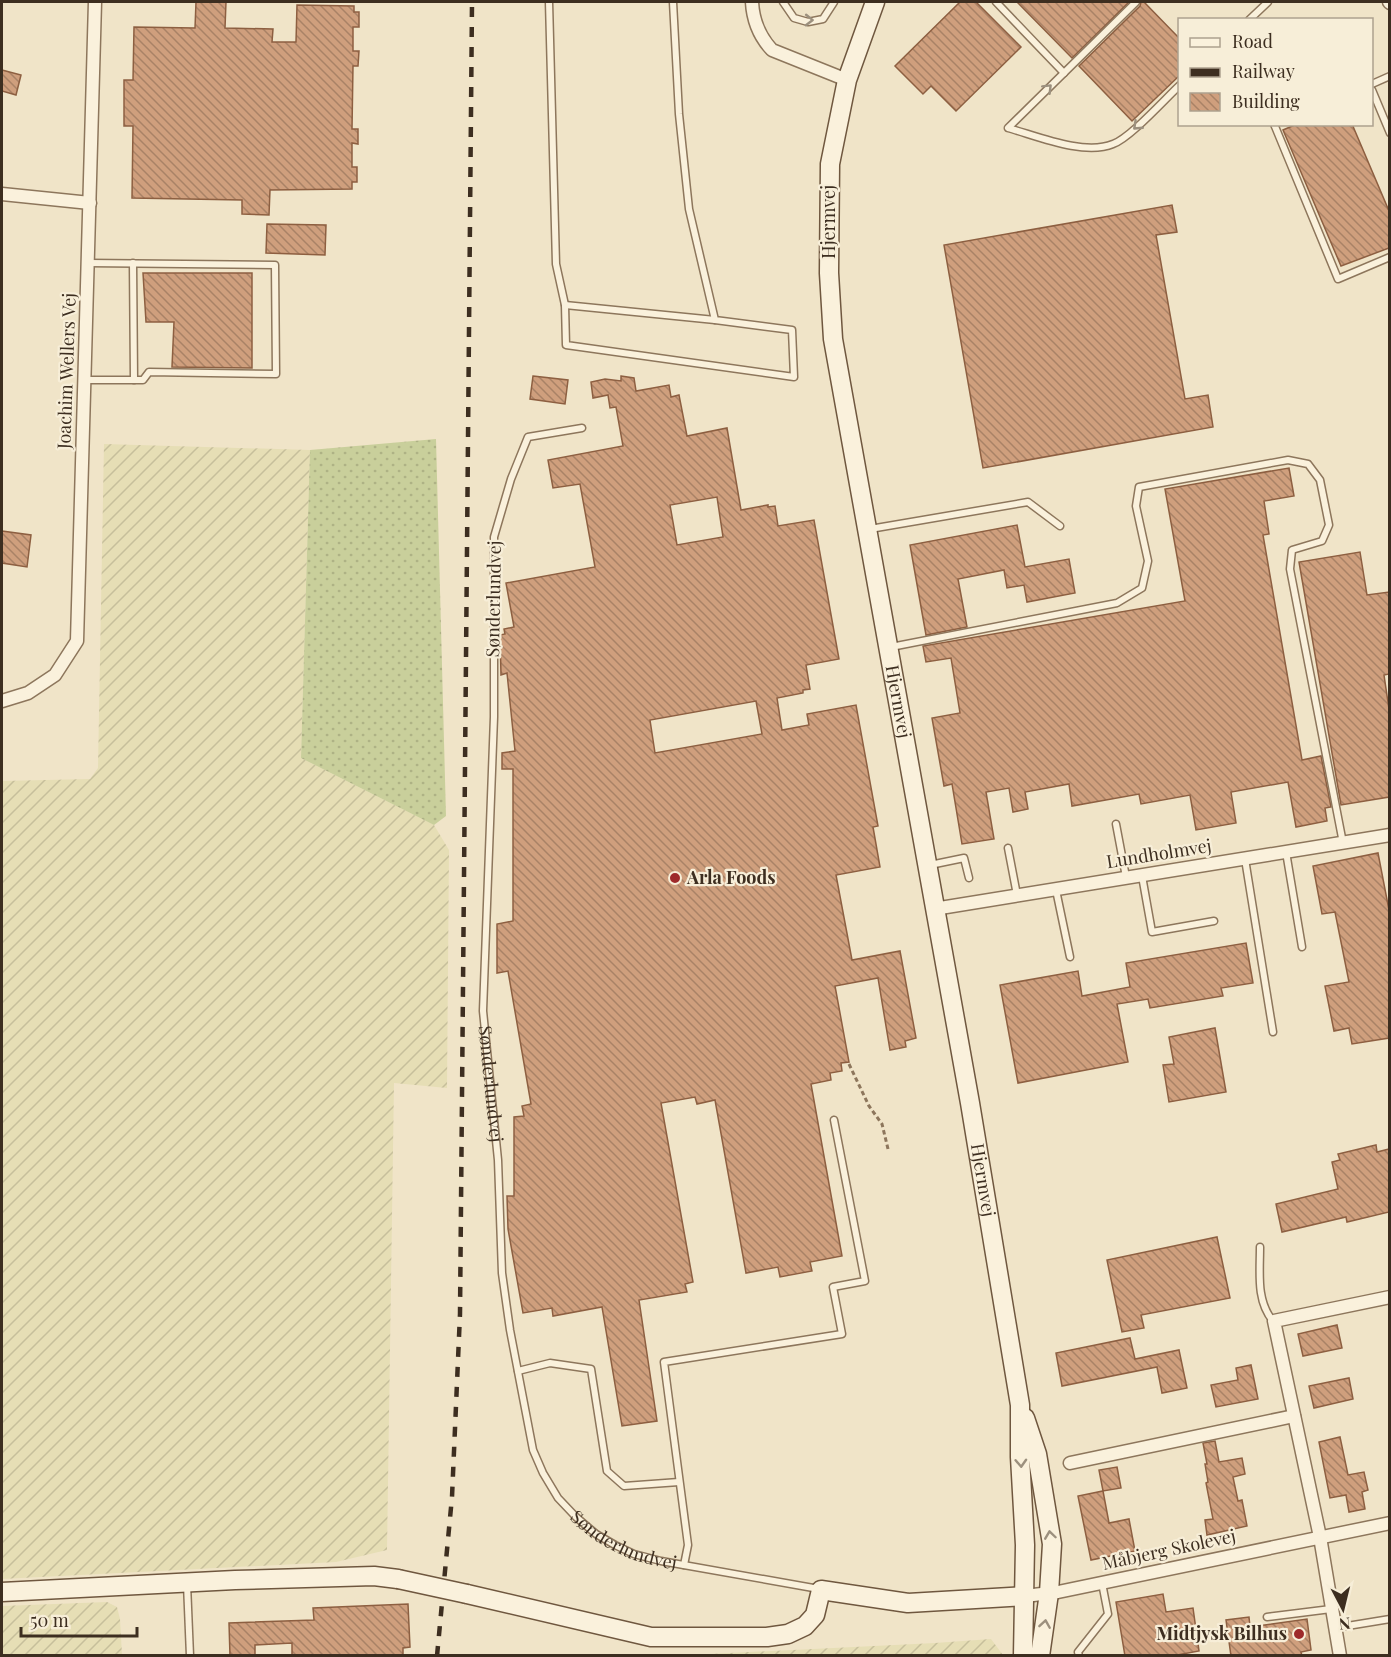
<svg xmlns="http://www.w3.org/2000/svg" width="1391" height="1657" font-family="'Playfair Display',serif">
<defs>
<pattern id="farmland-furrows" width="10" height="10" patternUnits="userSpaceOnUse" patternTransform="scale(1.5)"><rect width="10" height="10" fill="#e6deb5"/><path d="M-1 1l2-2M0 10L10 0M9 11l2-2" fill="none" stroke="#c6bf9b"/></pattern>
<pattern id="grass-dots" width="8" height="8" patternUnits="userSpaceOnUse" patternTransform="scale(1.5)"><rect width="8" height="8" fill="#c9cf9b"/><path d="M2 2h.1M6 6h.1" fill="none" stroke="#aeb285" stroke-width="1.8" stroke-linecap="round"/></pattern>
<pattern id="building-back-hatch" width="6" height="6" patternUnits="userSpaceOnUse" patternTransform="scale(1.5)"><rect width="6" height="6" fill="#cf9f7d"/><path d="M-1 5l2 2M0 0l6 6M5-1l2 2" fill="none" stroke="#a98266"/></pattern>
</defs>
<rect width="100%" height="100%" fill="#f0e4c8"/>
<g fill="url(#farmland-furrows)">
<polygon points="104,444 310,450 301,758 434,825 449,850 447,1088 394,1083 387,1550 336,1562 2,1579 2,781 90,779 98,768"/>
<polygon points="107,1602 117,1607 120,1619 122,1655 2,1655 2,1606"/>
<polygon points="991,1639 1003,1655 689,1655 935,1643"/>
</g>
<polygon fill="url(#grass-dots)" points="436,439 446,816 434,825 301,758 310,450"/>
<g fill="url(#building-back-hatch)" stroke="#8d5f41" stroke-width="1.5" fill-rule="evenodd">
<polygon points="196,2 226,2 225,28 273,29 272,42 296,42 297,5 354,6 354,12 359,12 359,27 353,27 353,51 359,51 358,66 353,66 352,129 358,129 358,144 352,143 352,167 357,167 357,182 352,182 352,189 270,190 269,215 242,214 242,200 132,198 133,126 124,126 124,80 133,80 134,27 195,28"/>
<polygon points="960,2 976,2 1021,47 956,111 931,86 923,94 895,66"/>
<polygon points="1017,2 1129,2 1072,58"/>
<polygon points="1141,2 1144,2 1179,38 1179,76 1132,121 1079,66 1140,6"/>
<polygon points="2,70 21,75 16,95 2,91"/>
<polygon points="1297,124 1352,124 1389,211 1389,248 1341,266 1283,130"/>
<polygon points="1172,205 1177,232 1156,235 1185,399 1208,395 1213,427 983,468 944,245"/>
<polygon points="267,224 326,225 325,255 266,253"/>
<polygon points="143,273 252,273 252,368 172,367 174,322 146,322"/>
<polygon points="533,376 568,380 565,404 530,399"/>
<path d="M621,376L634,378L636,391L669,385L671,397L679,395L687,436L727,428L741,510L768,505V507L775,506L778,526L814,520L839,659L806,665L810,689L803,690V693L777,698L782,730L809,725L807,714L856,705L878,826L873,827L880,867L836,875L852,960L900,951L916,1038L905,1041L906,1047L890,1050L878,978L835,986L849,1062L841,1063L842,1071L830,1073L831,1080L811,1084L842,1256L810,1262L812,1271L780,1277L778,1267L746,1273L715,1100L697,1104L695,1097L661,1103L693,1282L685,1284L687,1292L639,1300L657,1421L622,1426L602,1307L553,1316L552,1308L523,1313L508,1229L507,1196H514V1117L524,1116L522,1106L531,1104L508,971L497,973V924L513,921V769H502V753L515,751L507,673L501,675L500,635L505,634L504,629L514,627L506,583L595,567L580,484L553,488L548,460L623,446L616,407L610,408L608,395L593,398L591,382L605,379L621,381ZM717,497L723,537L677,545L670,505ZM756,701L762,734L655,753L650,720Z"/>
<polygon points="1289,468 1294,496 1264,501 1269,534 1263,535 1302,760 1321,756 1331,807 1325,808 1327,821 1296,827 1288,782 1231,792 1236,823 1196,830 1190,795 1141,804 1139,794 1072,806 1069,784 1025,792 1028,809 1013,812 1009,788 986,792 994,839 962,844 952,784 944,786 932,718 960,713 951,658 926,662 923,646 1185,601 1165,489"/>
<polygon points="1017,525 1025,567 1069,559 1075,593 1027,602 1024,585 1007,588 1004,570 958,579 967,627 926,635 910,545"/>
<polygon points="2,531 31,535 27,567 2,563"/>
<polygon points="1360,552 1367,595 1389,592 1389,674 1384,675 1389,709 1389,797 1341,805 1299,562"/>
<polygon points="1378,853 1389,910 1389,1038 1352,1044 1349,1028 1334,1031 1325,986 1349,982 1335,912 1322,914 1313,866"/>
<polygon points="1246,943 1253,983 1221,988 1223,996 1150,1008 1148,999 1117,1004 1128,1062 1018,1083 1000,985 1078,971 1082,996 1130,987 1126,963"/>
<polygon points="1215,1028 1226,1092 1169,1102 1163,1065 1174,1064 1169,1037"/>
<polygon points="1376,1145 1377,1152 1389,1149 1389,1212 1347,1222 1346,1217 1282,1232 1276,1204 1338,1189 1332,1162 1340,1160 1338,1154"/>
<polygon points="1217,1237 1230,1298 1141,1315 1144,1328 1122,1332 1107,1260"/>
<polygon points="1337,1325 1342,1348 1303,1356 1298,1334"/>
<polygon points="1130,1338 1135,1359 1179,1350 1187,1388 1162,1393 1157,1367 1062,1386 1056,1353"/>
<polygon points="1251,1365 1258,1399 1216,1407 1211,1385 1238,1380 1236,1368"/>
<polygon points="1349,1378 1353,1399 1314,1408 1309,1386"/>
<polygon points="1340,1437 1348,1475 1364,1472 1368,1490 1362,1492 1365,1509 1349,1512 1346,1495 1330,1498 1319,1442"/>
<polygon points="1215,1441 1219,1462 1242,1458 1245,1474 1233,1477 1238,1501 1242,1500 1247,1526 1207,1535 1205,1520 1213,1519 1206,1483 1208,1482 1205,1464 1207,1464 1203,1443"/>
<polygon points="1117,1467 1121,1488 1103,1491 1099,1470"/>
<polygon points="1103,1491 1109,1523 1129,1519 1135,1551 1091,1560 1078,1496"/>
<polygon points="1163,1594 1166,1612 1193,1608 1199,1651 1172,1656 1125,1656 1116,1602"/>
<polygon points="408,1604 410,1647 403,1648 403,1656 292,1656 292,1643 255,1645 255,1656 230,1656 229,1623 314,1620 313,1608"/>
<polygon points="1249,1617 1250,1627 1307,1619 1311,1650 1301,1652 1302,1656 1231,1656 1226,1620"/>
</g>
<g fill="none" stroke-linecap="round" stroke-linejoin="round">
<g stroke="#8d765c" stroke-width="9">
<g id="lane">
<polyline points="549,2 556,264 565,305 566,345 794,377 792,330 715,320 689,209 679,114 673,2"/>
<polyline points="783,2 794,18 808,22 823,19 834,2"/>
<polyline points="996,2 1064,73"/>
<path d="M1136,2L1008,128C1037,136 1084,156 1113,144C1130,138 1164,100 1180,85"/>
<polyline points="1249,20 1268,2"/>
<polyline points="1372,84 1390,76"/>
<polyline points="1372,90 1390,133"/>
<polyline points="1274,124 1338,279 1390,257"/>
<polyline points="133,263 134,380"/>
<polyline points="565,305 715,320"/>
<polyline points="85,380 143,380 149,372 276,374 275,265 88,263"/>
<path id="s1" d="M582,428L528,437L511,479L494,537V717L483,1011L498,1160L502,1273L510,1330L533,1450L543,1473L558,1498L576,1517L596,1534L615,1545L634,1554L661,1561L819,1589"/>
<polyline points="870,529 1028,502 1060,526"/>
<polyline points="891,647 1117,603 1142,588 1148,561 1136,506 1139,487 1288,460 1308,464 1320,480 1329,525 1322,541 1292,550 1290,569 1343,843"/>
<polyline points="1116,824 1126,877"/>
<polyline points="1008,848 1017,895"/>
<polyline points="1286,852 1302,947"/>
<polyline points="1245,859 1273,1032"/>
<polyline points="930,865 964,858 969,878"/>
<polyline points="1142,876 1152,932 1214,921"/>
<polyline points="1056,890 1070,957"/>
<path d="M1260,1247C1260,1273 1256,1301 1273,1321"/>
<polyline points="518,1371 550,1363 591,1369 607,1471 624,1486 679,1482"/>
<polyline points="684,1565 688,1545 664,1362 842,1334 833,1287 865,1281 834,1120"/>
<polyline points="187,1584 190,1656"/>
<polyline points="1267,1617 1331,1609"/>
<polyline points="1335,1628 1390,1619"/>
<polyline points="1079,1656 1078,1652 1108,1614 1102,1583"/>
</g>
</g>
<g stroke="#8d765c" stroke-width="15">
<g id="street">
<path d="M752,2C753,21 759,36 772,50L847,80"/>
<polyline points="1389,2 1390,3"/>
<polyline points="2,194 90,203"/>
<polyline points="2,701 28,693 55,675 77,641 95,2"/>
<polyline points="934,909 1390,835"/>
<polyline points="1070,1463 1294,1416"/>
<polyline points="1025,1596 1058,1592 1390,1523"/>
<polyline points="1340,1656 1320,1537 1274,1321 1390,1297"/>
</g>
</g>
<g stroke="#6f573f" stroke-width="21">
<g id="secondary">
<path id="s2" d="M875,2L847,80L830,164L829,273L833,339L970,1103L1020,1405V1457L1025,1545L1023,1656"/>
<polyline points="1025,1418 1037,1454 1052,1544 1049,1593 1040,1656"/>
<polyline points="2,1592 235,1580 374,1576 398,1579"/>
<polyline points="467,1594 651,1637 767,1637 788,1634 805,1626 815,1615 821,1590 908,1603 1025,1596"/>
</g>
</g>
<polyline stroke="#8d765c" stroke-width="3" stroke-dasharray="4.5 3" stroke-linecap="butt" points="849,1064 869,1106 882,1124 888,1149"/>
<use href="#lane" stroke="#faf1dc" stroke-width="6"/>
<use href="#street" stroke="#faf1dc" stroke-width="12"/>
<use href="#secondary" stroke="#faf1dc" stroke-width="18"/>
<polyline stroke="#3d2e20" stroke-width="4.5" stroke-dasharray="10 10" stroke-linecap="butt" points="437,1656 452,1497 460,1314 472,2"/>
<g stroke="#6f573f" stroke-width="21" stroke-linecap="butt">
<polyline id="secondary-bridge" points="398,1579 467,1594"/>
</g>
<use href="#secondary-bridge" stroke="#faf1dc" stroke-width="18"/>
</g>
<defs><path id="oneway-chevron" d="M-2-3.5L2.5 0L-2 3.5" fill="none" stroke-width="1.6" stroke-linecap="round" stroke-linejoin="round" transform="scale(1.5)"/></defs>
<g stroke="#9c907e">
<use href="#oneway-chevron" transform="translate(809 20) rotate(1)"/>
<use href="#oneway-chevron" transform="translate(1048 88) rotate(-45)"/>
<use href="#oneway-chevron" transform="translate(1137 126) rotate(137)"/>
<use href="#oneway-chevron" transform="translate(1021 1463) rotate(87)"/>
<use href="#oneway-chevron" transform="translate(1050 1535) rotate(-98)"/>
<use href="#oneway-chevron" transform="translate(1045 1624) rotate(-81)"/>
</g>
<g fill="#9e2a2b" stroke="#f7eed8" stroke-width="2">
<circle cx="675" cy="878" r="6"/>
<circle cx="1299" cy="1634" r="6"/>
</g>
<g text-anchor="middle" stroke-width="4.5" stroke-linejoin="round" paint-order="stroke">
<g font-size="18" fill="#3d2e20" stroke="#f7eed8">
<text transform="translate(829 222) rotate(-90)" y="6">Hjermvej</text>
<text transform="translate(67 371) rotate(-88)" y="6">Joachim Wellers Vej</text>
<text transform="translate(494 599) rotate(-89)" y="6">Sønderlundvej</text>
<text dy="6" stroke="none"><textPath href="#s2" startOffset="712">Hjermvej</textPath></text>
<text transform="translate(1159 854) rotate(-9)" y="6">Lundholmvej</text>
<text dy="6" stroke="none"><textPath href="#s1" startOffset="708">Sønderlundvej</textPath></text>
<text dy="6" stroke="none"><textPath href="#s2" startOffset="1198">Hjermvej</textPath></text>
<text dy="6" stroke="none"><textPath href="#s1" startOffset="1212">Sønderlundvej</textPath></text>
<text transform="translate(1169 1550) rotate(-12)" y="6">Måbjerg Skolevej</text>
</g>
<g font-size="18" font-weight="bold" fill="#3d2e20" stroke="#f7eed8" text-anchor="start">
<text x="687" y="884">Arla Foods</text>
<text x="1287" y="1640" text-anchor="end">Midtjysk Bilhus</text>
</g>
</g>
<rect width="1391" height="1657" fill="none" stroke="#3d2e20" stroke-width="6"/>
<rect x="1178" y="18" width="195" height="108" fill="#f7eed8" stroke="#ada18e" stroke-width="1.5"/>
<rect x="1190" y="38" width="30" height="9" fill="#faf1dc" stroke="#ada18e" stroke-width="1.5"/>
<text x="1232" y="48" font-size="18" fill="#3d2e20">Road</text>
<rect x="1190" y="68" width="30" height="9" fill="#3d2e20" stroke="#ada18e" stroke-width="1.5"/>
<text x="1232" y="78" font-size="18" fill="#3d2e20">Railway</text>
<rect x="1190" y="93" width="30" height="18" fill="url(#building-back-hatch)" stroke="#ada18e" stroke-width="1.5"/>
<text x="1232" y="108" font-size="18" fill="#3d2e20">Building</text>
<g transform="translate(1343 1609) rotate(173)" stroke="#f7eed8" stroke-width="4.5" paint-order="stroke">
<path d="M0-4.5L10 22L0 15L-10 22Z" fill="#3d2e20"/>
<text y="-9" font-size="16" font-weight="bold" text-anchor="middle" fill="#3d2e20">N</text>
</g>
<path d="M21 1627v9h116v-9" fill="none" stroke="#3d2e20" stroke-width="3"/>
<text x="30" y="1627" font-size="18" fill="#3d2e20" stroke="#f7eed8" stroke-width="4.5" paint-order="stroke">50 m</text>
</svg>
